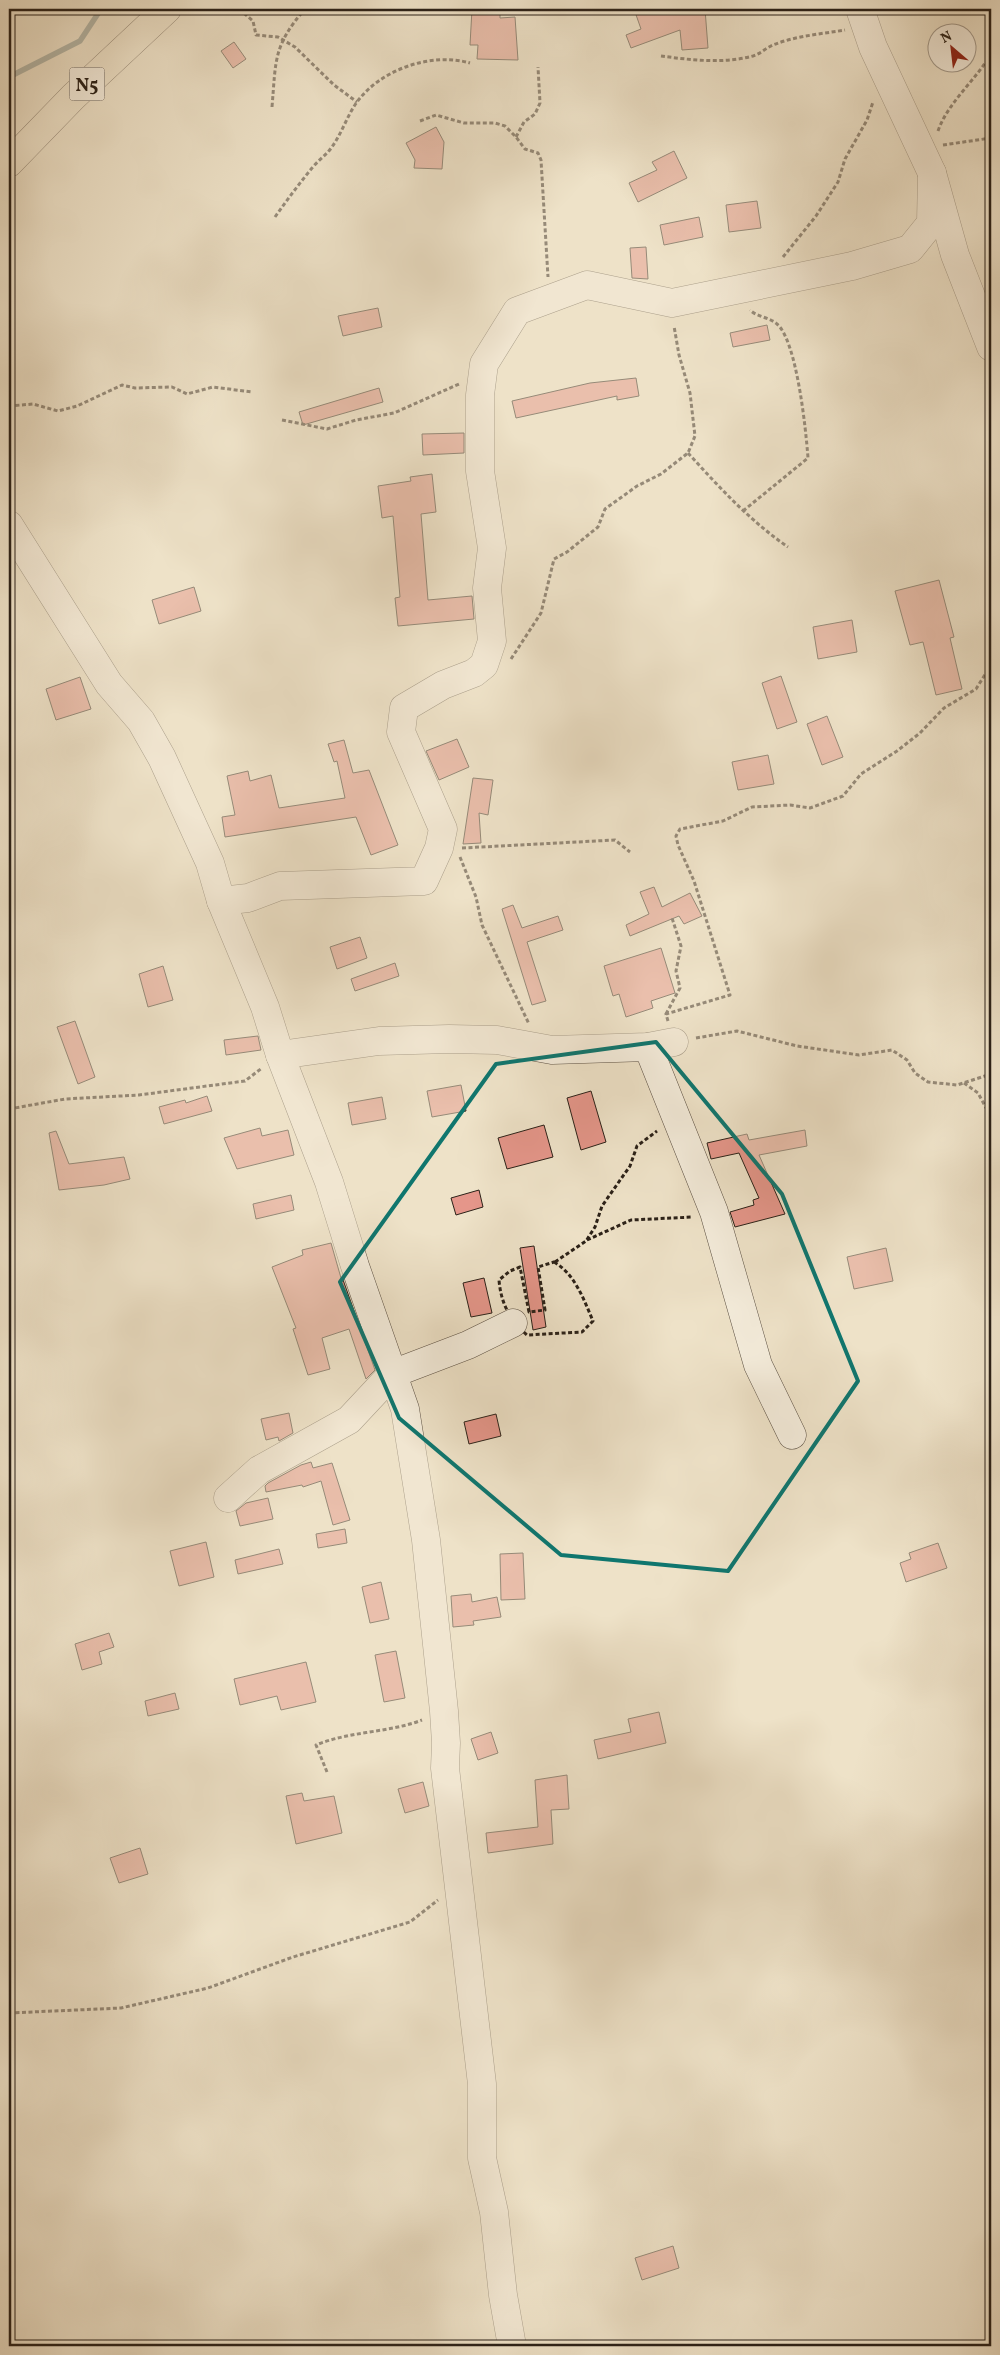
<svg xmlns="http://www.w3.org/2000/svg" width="1000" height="2355" font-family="Vollkorn,serif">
<rect width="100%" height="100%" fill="#eee2c8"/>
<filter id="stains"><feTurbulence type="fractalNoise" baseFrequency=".004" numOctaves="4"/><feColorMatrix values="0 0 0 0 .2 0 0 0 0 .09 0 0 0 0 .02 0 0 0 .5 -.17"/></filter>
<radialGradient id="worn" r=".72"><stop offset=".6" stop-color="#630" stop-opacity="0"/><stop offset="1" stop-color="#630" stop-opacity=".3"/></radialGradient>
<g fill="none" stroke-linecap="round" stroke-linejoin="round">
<polyline stroke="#6e7f7a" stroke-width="5.5" points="9,77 80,41 101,9"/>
</g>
<g fill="#e5968a" stroke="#2b2118">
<polygon points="472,9 500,9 500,18 515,17 518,60 477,59 478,45 470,45"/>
<polygon points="634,9 705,9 708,48 682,50 680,30 631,48 626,35 641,29"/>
<polygon points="234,42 246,59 233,68 221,51"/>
<polygon points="436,127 444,142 442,169 414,168 415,160 406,143"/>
<polygon points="674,151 687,178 638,202 629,183 657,170 652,162"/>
<polygon points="757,201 761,228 729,232 726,205"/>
<polygon points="699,217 703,237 664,245 660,225"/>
<polygon points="646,247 648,279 632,278 630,248"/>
<polygon points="378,308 382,327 343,336 338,316"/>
<polygon points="767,325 770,340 733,347 730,333"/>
<polygon points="636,378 639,396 617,400 617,396 516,418 512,401 590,383"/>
<polygon points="379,388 383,402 303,425 299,412"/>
<polygon points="464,433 464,453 423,455 422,434"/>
<polygon points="432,474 436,512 421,514 428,600 472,596 474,619 398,626 395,598 400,597 393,516 382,518 378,486 411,481 410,477"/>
<polygon points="939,580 954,637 950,638 962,689 936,695 923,642 910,645 895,591"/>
<polygon points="194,587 201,611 159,624 152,600"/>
<polygon points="852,620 857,652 818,659 813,627"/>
<polygon points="781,676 797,722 777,729 762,683"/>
<polygon points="80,677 91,709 56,720 46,689"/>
<polygon points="827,716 843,757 822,765 807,724"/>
<polygon points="457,739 469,767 439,780 426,751"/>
<polygon points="344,740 353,773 369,770 398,845 371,855 356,817 225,837 222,817 235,815 227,776 248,771 250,781 271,775 279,808 345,798 337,761 334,762 328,744"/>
<polygon points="768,755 774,784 738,790 732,762"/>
<polygon points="473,778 493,780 488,815 479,813 481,843 463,844"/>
<polygon points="654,887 662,907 690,893 702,916 684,924 679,916 630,936 626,925 649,914 640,892"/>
<polygon points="513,905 522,928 558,916 563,930 527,942 546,1001 532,1005 502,909"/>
<polygon points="360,937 367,958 337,969 330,947"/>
<polygon points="661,948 675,993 651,1001 653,1008 626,1017 619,994 613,996 604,966"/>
<polygon points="395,963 399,976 355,991 351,979"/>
<polygon points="163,966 173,1000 148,1007 139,974"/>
<polygon points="75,1021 95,1077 78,1084 57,1027"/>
<polygon points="258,1036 261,1050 226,1055 224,1040"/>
<polygon points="461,1085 466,1111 432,1117 427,1091"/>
<polygon points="591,1091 606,1142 581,1150 567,1098"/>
<polygon points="207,1096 212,1111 164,1124 159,1107 185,1100 186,1103"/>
<polygon points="382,1097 386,1119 352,1125 348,1103"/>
<polygon points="544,1125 553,1157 507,1169 498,1138"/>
<polygon points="260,1128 262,1136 288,1130 294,1155 237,1169 224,1138"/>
<polygon points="805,1130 807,1146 759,1155 785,1214 735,1227 730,1212 754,1205 753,1200 759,1198 739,1153 711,1159 707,1143 747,1134 749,1140"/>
<polygon points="56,1131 69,1164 124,1157 130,1179 104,1185 59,1190 49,1133"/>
<polygon points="479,1190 483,1207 456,1215 451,1198"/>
<polygon points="291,1195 294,1210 256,1219 253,1204"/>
<polygon points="331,1243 341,1278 342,1277 375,1370 366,1379 349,1329 322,1338 330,1369 308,1375 293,1329 296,1328 272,1267 303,1255 302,1250"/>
<polygon points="534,1246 546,1327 533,1330 520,1248"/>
<polygon points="886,1248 893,1281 854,1289 847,1257"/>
<polygon points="484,1278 492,1313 471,1317 463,1283"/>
<polygon points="289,1413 293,1433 279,1441 278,1437 266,1440 261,1419"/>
<polygon points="496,1414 501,1436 469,1444 464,1422"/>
<polygon points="311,1462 313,1468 332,1463 350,1520 333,1525 321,1481 303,1487 302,1485 266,1492 265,1486 268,1483 301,1465"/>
<polygon points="268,1498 273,1519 240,1526 236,1511 246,1503"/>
<polygon points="345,1529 347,1543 318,1548 316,1534"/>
<polygon points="206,1542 214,1577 179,1586 170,1551"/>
<polygon points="938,1543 947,1568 906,1582 900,1563 911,1559 909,1553"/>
<polygon points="279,1549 283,1564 238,1574 235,1560"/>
<polygon points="523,1553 525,1599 501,1600 500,1554"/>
<polygon points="381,1582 389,1619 370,1623 362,1587"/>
<polygon points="471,1594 472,1602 497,1597 501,1617 473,1621 474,1625 453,1627 451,1596"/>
<polygon points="109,1633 114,1647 99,1652 102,1664 82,1670 75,1644"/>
<polygon points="396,1651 405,1698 384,1702 375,1655"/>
<polygon points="306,1662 316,1702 281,1710 277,1696 240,1705 234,1679"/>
<polygon points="175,1693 179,1709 148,1716 145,1701"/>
<polygon points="659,1712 666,1743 598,1759 594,1740 631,1732 628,1719"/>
<polygon points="491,1732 498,1753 478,1760 471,1739"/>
<polygon points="567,1775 569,1809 551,1810 553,1844 488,1853 486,1833 538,1827 535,1780"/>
<polygon points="423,1782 429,1806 405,1813 398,1789"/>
<polygon points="302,1793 304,1801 334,1796 342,1833 296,1844 286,1796"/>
<polygon points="140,1848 148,1874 119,1883 110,1858"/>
<polygon points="673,2246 679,2268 642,2280 635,2258"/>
</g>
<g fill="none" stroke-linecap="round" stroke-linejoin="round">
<g stroke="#5c5144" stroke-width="29">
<g id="minor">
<polyline points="860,9 873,47 932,173 955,255 991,347"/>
<polyline points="9,525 109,684 141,721 162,758 210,863 221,901 265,1007 280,1055 329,1182 355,1266 405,1409 426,1540 444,1711 446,1743 445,1768 482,2084 482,2158 494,2212 503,2295 512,2346"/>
<polyline points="221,901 248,898 280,886 424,881 439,848 443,829 401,732 404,708 443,685 474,673 484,665 492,641 487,588 492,548 480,471 480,395 484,364 517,311 587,285 672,303 852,266 910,249 931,223 932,173"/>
<polyline points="648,1047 714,1212 758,1365 792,1435"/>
<polyline points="280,1055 379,1041 449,1039 497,1040 552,1050 648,1047 674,1042"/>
<polyline points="228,1498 259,1470 349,1420 392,1374 468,1345 513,1323"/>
</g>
</g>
<g stroke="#2b2118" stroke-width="29">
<polyline id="major" points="9,163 73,97 167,9"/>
</g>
<g stroke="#2b2118" stroke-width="3" stroke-dasharray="4 2.5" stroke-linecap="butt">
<polyline points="239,9 253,21 256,35 278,37 295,47 334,85 357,102"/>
<path d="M661,56C691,60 723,64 753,56C760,54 766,48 773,45C795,36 821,34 845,30"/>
<path d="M272,107C276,60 273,46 305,9"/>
<polyline points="420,121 436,115 464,123 495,123 505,126 516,137 525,149 538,153 541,160 548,277"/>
<path d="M938,131C948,102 976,80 991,54"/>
<polyline points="516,137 524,122 535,114 540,103 538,67"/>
<polyline points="943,145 991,138"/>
<path d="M275,217C287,200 299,184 312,168C317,162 323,157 328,152C341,137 346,117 357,102C381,69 432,52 470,63"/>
<polyline points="783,257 816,216 838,182 845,159 867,120 873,102"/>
<polyline points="9,406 33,404 58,411 77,406 122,385 135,388 172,387 187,394 213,387 252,392"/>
<polyline points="282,420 327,429 356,420 394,413 459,384"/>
<path d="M688,453C719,487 750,521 788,547"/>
<path d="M743,511L808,458C806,431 797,341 777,324C769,317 757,317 750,310"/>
<polyline points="511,659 541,613 554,559 567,552 598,527 605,509 637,486 661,474 688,453 695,436 690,393 679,355 674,326"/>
<polyline points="462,848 615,840 630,852"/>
<polyline points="460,857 476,897 482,925 529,1024"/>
<polyline points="666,1014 680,988 676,971 681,946 672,918"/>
<polyline points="668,1021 666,1014 730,995 694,881 678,845 676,836 680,829 723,821 752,807 790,805 810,808 843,796 861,774 897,751 920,733 944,708 976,689 991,665"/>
<polyline points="696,1038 737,1031 797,1046 859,1055 892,1050 907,1060 915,1073 928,1082 957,1085 991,1074"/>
<polyline points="964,1083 978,1093 991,1117"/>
<polyline points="9,1109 65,1099 139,1095 245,1081 262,1068"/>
<polyline points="587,1240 631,1220 693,1217"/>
<path d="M554,1262C575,1274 584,1300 593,1321L582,1332L527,1335C509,1319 501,1303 499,1280L510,1271L520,1267L529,1312L545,1310L538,1267Z"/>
<polyline points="555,1262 586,1241 595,1227 602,1206 630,1166 637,1146 657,1131"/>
<path d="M327,1772L316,1745C350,1731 388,1733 422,1720"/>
<polyline points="9,2013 121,2008 208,1988 293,1957 410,1922 438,1900"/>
</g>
<use href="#minor" stroke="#f4ecdb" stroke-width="28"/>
<use href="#major" stroke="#eee2c8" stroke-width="28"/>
</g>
<path d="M0 0H1000V2355H0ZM656,1042L782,1194L858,1381L728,1571L561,1555L399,1418L340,1282L496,1064Z" fill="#eee2c8" fill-opacity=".55" fill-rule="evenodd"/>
<path fill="none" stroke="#0f766e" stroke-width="4" stroke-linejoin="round" d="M656,1042L782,1194L858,1381L728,1571L561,1555L399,1418L340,1282L496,1064Z"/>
<g text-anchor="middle" stroke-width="4" stroke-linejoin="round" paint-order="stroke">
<rect fill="#f4ecdb" stroke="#675e52" stroke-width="1" x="69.5" y="67.5" width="35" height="33" rx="4"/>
<g font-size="19" font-weight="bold" fill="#2b2118">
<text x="87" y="91">N5</text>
</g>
</g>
<rect width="1000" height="2355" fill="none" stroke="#eee2c8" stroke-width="30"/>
<rect x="10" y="10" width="980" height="2335" fill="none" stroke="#2b2118" stroke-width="2.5"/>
<rect x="15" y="15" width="970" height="2325" fill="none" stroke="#2b2118"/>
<g transform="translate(952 48) rotate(332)"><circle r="24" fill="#f4ecdb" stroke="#a49b8d"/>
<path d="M0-4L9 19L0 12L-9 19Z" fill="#8f2418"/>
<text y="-8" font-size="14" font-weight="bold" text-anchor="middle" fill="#2b2118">N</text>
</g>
<rect width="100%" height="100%" filter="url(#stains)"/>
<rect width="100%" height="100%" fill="url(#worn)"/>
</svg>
